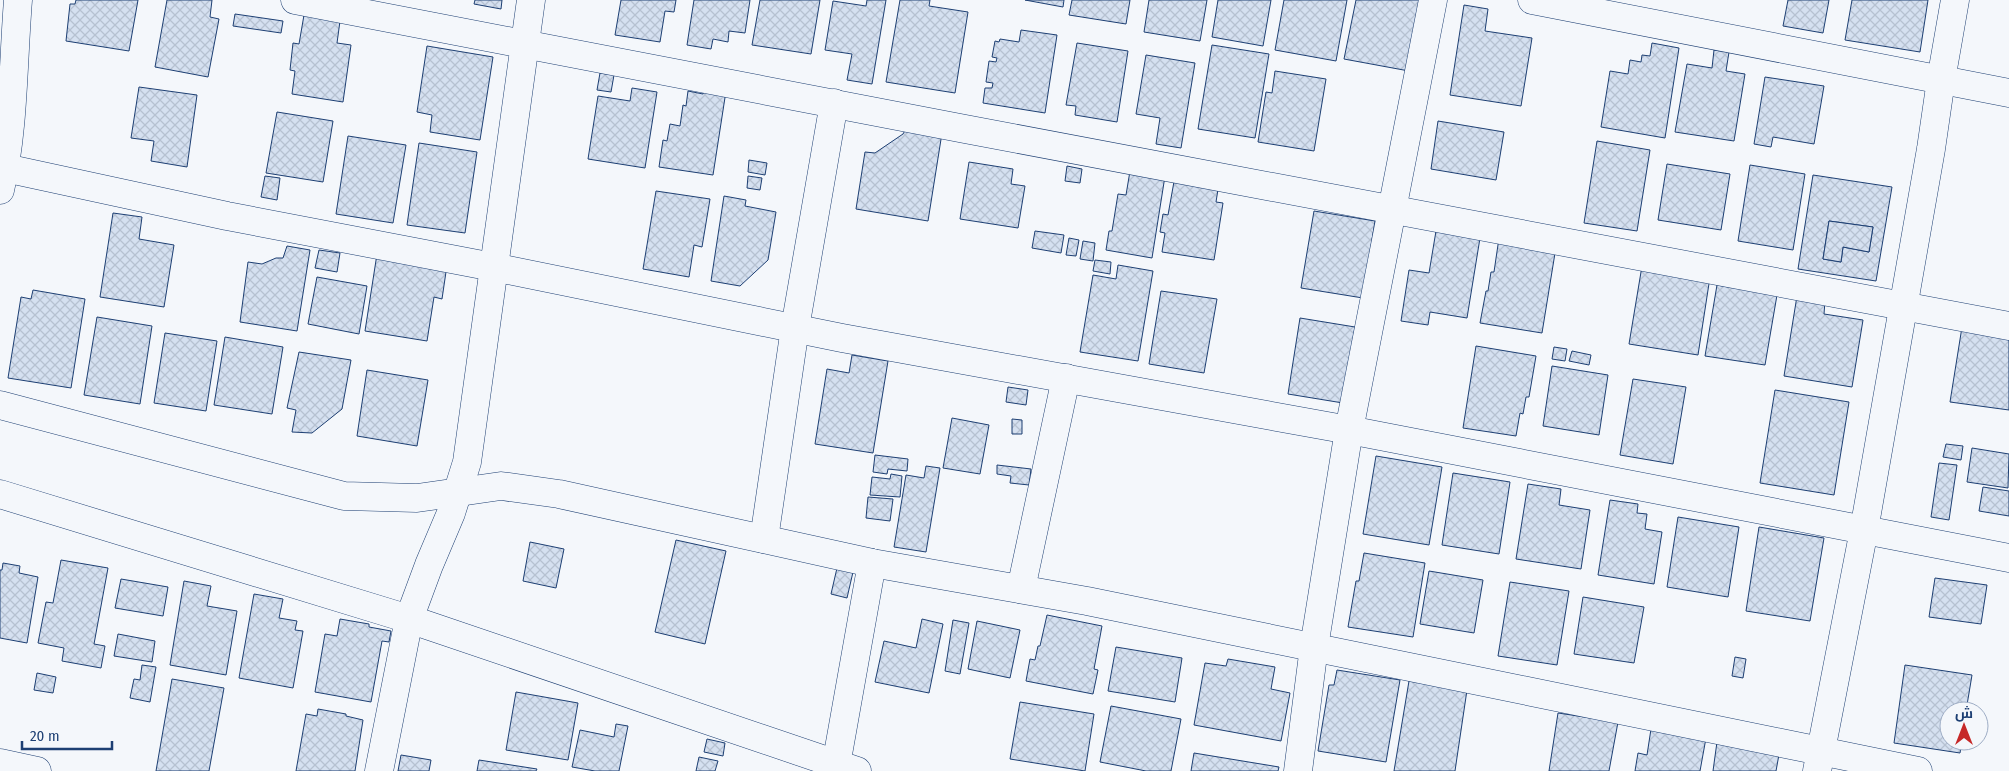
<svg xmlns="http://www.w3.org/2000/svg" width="2009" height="771" font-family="'Fira Sans Condensed',Cairo,sans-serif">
<defs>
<pattern id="building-cross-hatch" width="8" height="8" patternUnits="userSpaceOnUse" patternTransform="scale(1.25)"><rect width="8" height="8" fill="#d5e0f0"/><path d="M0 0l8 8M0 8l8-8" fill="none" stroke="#b6c1d1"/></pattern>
</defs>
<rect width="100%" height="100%" fill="#f4f7fb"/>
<g fill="url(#building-cross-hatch)" stroke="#1d3f73" fill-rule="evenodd">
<polygon points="76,0 138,0 129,51 66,41 70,4 75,4"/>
<polygon points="167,0 212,0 210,17 219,19 208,77 155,67"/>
<polygon points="475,0 502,0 501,9 474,4"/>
<polygon points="621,0 676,0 674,12 665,11 660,42 615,35"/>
<polygon points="694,0 750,0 745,33 729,31 728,42 713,39 711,49 687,45"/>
<polygon points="760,0 820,0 811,54 752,45"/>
<polygon points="867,0 886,0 872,84 847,80 852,54 825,50 833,1 866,6"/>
<polygon points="900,0 930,0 929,6 968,12 955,93 886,82"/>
<polygon points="1025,0 1064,0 1063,7"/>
<polygon points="1072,0 1130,0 1126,24 1069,15"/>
<polygon points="1149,0 1207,0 1200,41 1144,32"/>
<polygon points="1218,0 1271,0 1263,46 1212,37"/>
<polygon points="1284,0 1347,0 1336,61 1275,50"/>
<polygon points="1356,0 1423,0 1409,71 1344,59"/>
<polygon points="1788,0 1829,0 1823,33 1783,26"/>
<polygon points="1852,0 1928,0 1920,52 1845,40"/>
<polygon points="1464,5 1488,9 1485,31 1532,38 1521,106 1450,95"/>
<polygon points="235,14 283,21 281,33 233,26"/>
<polygon points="304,15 340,21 337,43 351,45 343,102 292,94 295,71 290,70 293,43 299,44"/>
<polygon points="1021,30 1057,35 1045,113 983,103 985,88 992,88 993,83 986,82 989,61 996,62 997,58 992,57 995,41 999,42 1000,39 1019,42"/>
<polygon points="1077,43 1128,51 1117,122 1075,115 1076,106 1066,105"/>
<polygon points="1652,43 1679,48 1665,138 1601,127 1610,71 1628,74 1630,60 1641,62 1642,55 1650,56"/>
<polygon points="1212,45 1269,54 1255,138 1198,129"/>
<polygon points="427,46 493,57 480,140 430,132 432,115 417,112"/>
<polygon points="1714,50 1729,52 1726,71 1745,74 1734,141 1675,132 1687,64 1712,68"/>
<polygon points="1146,55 1195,63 1181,148 1156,144 1160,118 1136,114"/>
<polygon points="1275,71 1326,79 1314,151 1258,142 1266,92 1272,93"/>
<polygon points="600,73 614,75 611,92 597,90"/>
<polygon points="1765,77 1824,86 1814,144 1773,137 1771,147 1754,144"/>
<polygon points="139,87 197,95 187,167 151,161 154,141 131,138"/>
<polygon points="704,87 726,91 713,175 659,167 663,140 667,141 670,124 680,126 683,105 686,106 688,91 703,94"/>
<polygon points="632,88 657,92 645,168 588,159 598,96 630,101"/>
<polygon points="277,112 333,121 323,182 266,173"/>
<polygon points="1438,121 1504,132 1496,180 1431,169"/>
<polygon points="907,127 942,133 928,221 856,209 865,152 875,153 903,134"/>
<polygon points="348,136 406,145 393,223 336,214"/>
<polygon points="1597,141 1650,150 1637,231 1584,223"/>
<polygon points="419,143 477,152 465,233 407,225"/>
<polygon points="749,160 767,163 765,175 748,172"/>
<polygon points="969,162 1013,169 1011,184 1025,186 1018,228 960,219"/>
<polygon points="1667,164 1730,174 1721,230 1658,220"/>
<polygon points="1750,165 1805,174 1793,250 1738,241"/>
<polygon points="1067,166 1082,169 1080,183 1065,181"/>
<polygon points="1130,171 1165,176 1152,258 1106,250 1109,231 1112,231 1118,194 1126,195"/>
<path d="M1813,175L1892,187L1876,281L1798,269ZM1829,221L1873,227L1869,252L1843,247L1841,262L1823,259Z"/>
<polygon points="265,176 280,178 277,200 261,197"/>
<polygon points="748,176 762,178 760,190 747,188"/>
<polygon points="1175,176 1219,183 1216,202 1223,203 1214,260 1162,252 1165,233 1160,232 1163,214 1168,215"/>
<polygon points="656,191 710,199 702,247 694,245 689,277 643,269"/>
<polygon points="724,196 746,200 745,206 776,212 768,260 740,286 711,281"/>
<polygon points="1314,211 1375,221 1363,298 1301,288"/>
<polygon points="113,213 142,217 139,239 174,245 164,307 100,297"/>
<polygon points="1829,221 1873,227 1869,252 1843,247 1841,262 1823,259"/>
<polygon points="1035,231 1064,235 1061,253 1032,248"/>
<polygon points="1436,231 1480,238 1467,318 1430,312 1428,325 1401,321 1409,270 1429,273"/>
<polygon points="1069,238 1079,240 1076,256 1066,255"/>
<polygon points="1499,238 1556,247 1542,333 1480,323 1486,291 1488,291 1491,272 1494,272"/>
<polygon points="1083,241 1095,243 1093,261 1080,259"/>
<polygon points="287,246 310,250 297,331 240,322 248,262 262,264 276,258 283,258"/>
<polygon points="319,250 340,253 337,272 315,268"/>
<polygon points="377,254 447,265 442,299 434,297 427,341 365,331"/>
<polygon points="1095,260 1111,262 1110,274 1093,271"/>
<polygon points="1118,265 1153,271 1138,361 1080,352 1093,275 1116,279"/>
<polygon points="1642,266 1710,277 1698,355 1629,344"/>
<polygon points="317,277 367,286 359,334 308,324"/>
<polygon points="1717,285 1777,295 1765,365 1705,356"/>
<polygon points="33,290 85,299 71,388 8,378 21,297 31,299"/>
<polygon points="1161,291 1217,299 1204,373 1149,364"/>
<polygon points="1797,296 1825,301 1824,314 1863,320 1852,387 1784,376"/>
<polygon points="97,317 152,326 140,404 84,395"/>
<polygon points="1300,318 1355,327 1343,403 1288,394"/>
<polygon points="1962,327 2009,334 2009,410 1950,402"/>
<polygon points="165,333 217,341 206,411 154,403"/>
<polygon points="225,337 283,347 272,414 214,405"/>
<polygon points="1476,346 1536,356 1529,397 1526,397 1523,414 1520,413 1516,436 1463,428"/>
<polygon points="1554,347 1567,349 1565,361 1552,359"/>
<polygon points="1572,351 1591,355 1589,365 1569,361"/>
<polygon points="299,352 351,360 342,409 312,433 292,432 296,410 287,408"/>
<polygon points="852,355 888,361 873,453 815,444 827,369 849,373"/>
<polygon points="1552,366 1608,375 1599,435 1543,426"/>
<polygon points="367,370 428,380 417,446 357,436"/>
<polygon points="1633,379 1686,387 1673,464 1620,455"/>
<polygon points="1008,387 1028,390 1026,405 1006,402"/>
<polygon points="1775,390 1849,402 1834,495 1760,483"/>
<polygon points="952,418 989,425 980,474 943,468"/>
<polygon points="1012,419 1022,420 1022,434 1012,434"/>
<polygon points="1946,444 1963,446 1961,460 1943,457"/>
<polygon points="1972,448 2009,454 2008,488 1967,482"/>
<polygon points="875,455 908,459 907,471 888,469 887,474 873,472"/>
<polygon points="1376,456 1442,467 1429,545 1363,534"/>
<polygon points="1939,463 1957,465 1949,520 1931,517"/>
<polygon points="997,465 1031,469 1029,485 1010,483 1011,476 997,474"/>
<polygon points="926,466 940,468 926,552 894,547 906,475 924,478"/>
<polygon points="1453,473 1510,482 1499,554 1442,545"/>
<polygon points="891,474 902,476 900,497 870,495 872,477 890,479"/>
<polygon points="1528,484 1561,489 1559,505 1590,510 1581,569 1516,559"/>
<polygon points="1983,487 2009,491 2009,516 1979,511"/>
<polygon points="868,497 893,499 890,521 866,518"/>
<polygon points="1610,500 1638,504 1637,513 1647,514 1645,529 1662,532 1654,584 1598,575"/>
<polygon points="1678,517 1739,527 1728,597 1667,587"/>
<polygon points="1759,527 1824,538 1810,621 1746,611"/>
<polygon points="676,540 726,551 705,644 655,632"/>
<polygon points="530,542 564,549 556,588 523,581"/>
<polygon points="1364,553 1425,563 1413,637 1348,627 1356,581 1359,581"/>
<polygon points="61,560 108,568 94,644 105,646 101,668 62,661 64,648 38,643 46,602 53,603"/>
<polygon points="3,563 20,566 19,573 38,577 27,643 0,638 0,570 2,570"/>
<polygon points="837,568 853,572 847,598 831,594"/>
<polygon points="1429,571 1483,580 1474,633 1420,624"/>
<polygon points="1935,578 1987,585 1981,624 1929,617"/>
<polygon points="121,579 168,587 163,616 115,608"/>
<polygon points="184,581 211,586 207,606 237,611 226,675 170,665"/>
<polygon points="1510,582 1569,591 1557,665 1498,656"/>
<polygon points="254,594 283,599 279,618 297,621 295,630 303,631 293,688 239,678"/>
<polygon points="1583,597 1644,607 1634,663 1574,654"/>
<polygon points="1047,615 1102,626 1094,669 1098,670 1093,694 1026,681 1030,659 1035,660 1038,646 1040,646"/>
<polygon points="340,619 369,624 369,627 391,631 389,642 382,641 371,702 315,692 325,634 337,636"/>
<polygon points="922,619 943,624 929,693 875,682 884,641 916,648"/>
<polygon points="953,620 969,623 960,674 945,671"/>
<polygon points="977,621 1020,630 1010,678 968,669"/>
<polygon points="118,634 155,641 152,662 114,656"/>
<polygon points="1116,647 1182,658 1175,702 1108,691"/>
<polygon points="1735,657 1746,659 1743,678 1732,676"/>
<polygon points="1228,659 1275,667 1271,689 1290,693 1281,741 1194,725 1205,663 1226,666"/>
<polygon points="142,665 156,667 150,702 130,698 134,679 140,680"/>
<polygon points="1905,665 1972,675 1966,711 1949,711 1949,741 1962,741 1960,753 1894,743"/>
<polygon points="1337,670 1400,680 1386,762 1318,751 1329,685 1334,685"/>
<polygon points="37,673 56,677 53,693 34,690"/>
<polygon points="172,679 224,688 209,771 156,771"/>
<polygon points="1409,681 1467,690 1455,771 1394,771"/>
<polygon points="516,692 578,703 568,760 506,750"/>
<polygon points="1020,702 1094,714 1085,771 1010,759"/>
<polygon points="1111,706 1181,719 1171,771 1146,771 1100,762"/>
<polygon points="318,709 346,714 346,716 363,720 355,771 296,771 306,714 317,716"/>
<polygon points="1558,713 1618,722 1609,771 1549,771"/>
<polygon points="616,724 628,726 619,771 595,771 572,767 580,730 614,737"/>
<polygon points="1651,729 1706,738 1700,771 1635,771 1638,753 1647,755"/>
<polygon points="707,739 725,743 723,756 704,752"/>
<polygon points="1717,742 1780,749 1776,771 1713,771"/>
<polygon points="1194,753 1279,767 1278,771 1191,771"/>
<polygon points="401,755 431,760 429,771 398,771"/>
<polygon points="699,757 718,761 715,771 696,771"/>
<polygon points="479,760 537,769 536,771 477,771"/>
</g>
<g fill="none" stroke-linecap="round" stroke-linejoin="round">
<g stroke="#1d3f73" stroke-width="29">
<g id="minor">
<polyline points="295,0 965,129 2009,326"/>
<polyline points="1532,0 2009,93"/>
<polyline points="5,168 227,216 493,267 842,338 1349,430 2009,558"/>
<path d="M0,190C14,130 13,62 18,0"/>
<polyline points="0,405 344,496 417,498 501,486 559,494 872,563 1087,601 1918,771"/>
<polyline points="0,494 409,619 857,771"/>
<polyline points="764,539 795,328 834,103"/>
<polyline points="1021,589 1066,378"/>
<polyline points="0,763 37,771"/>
<polyline points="379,771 409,619 429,565 451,513 467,462 531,0"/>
<polyline points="835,771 872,563"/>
<polyline points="1298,771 1314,647 1349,430 1433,0"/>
<polyline points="1817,771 1864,530 1931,149 1941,80 1955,0"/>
</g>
</g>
<use href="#minor" stroke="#f4f7fb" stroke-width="28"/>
</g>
<g transform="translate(1964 726)"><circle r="24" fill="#f4f7fb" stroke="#9eadc5"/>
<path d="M0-4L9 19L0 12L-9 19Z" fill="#c62828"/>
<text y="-8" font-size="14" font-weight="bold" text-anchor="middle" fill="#1d3f73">ش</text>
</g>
<path d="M22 741v8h90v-8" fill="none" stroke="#1d3f73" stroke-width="2.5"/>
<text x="30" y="741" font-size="15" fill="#1d3f73" stroke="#f4f7fb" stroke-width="4" paint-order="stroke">20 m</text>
</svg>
